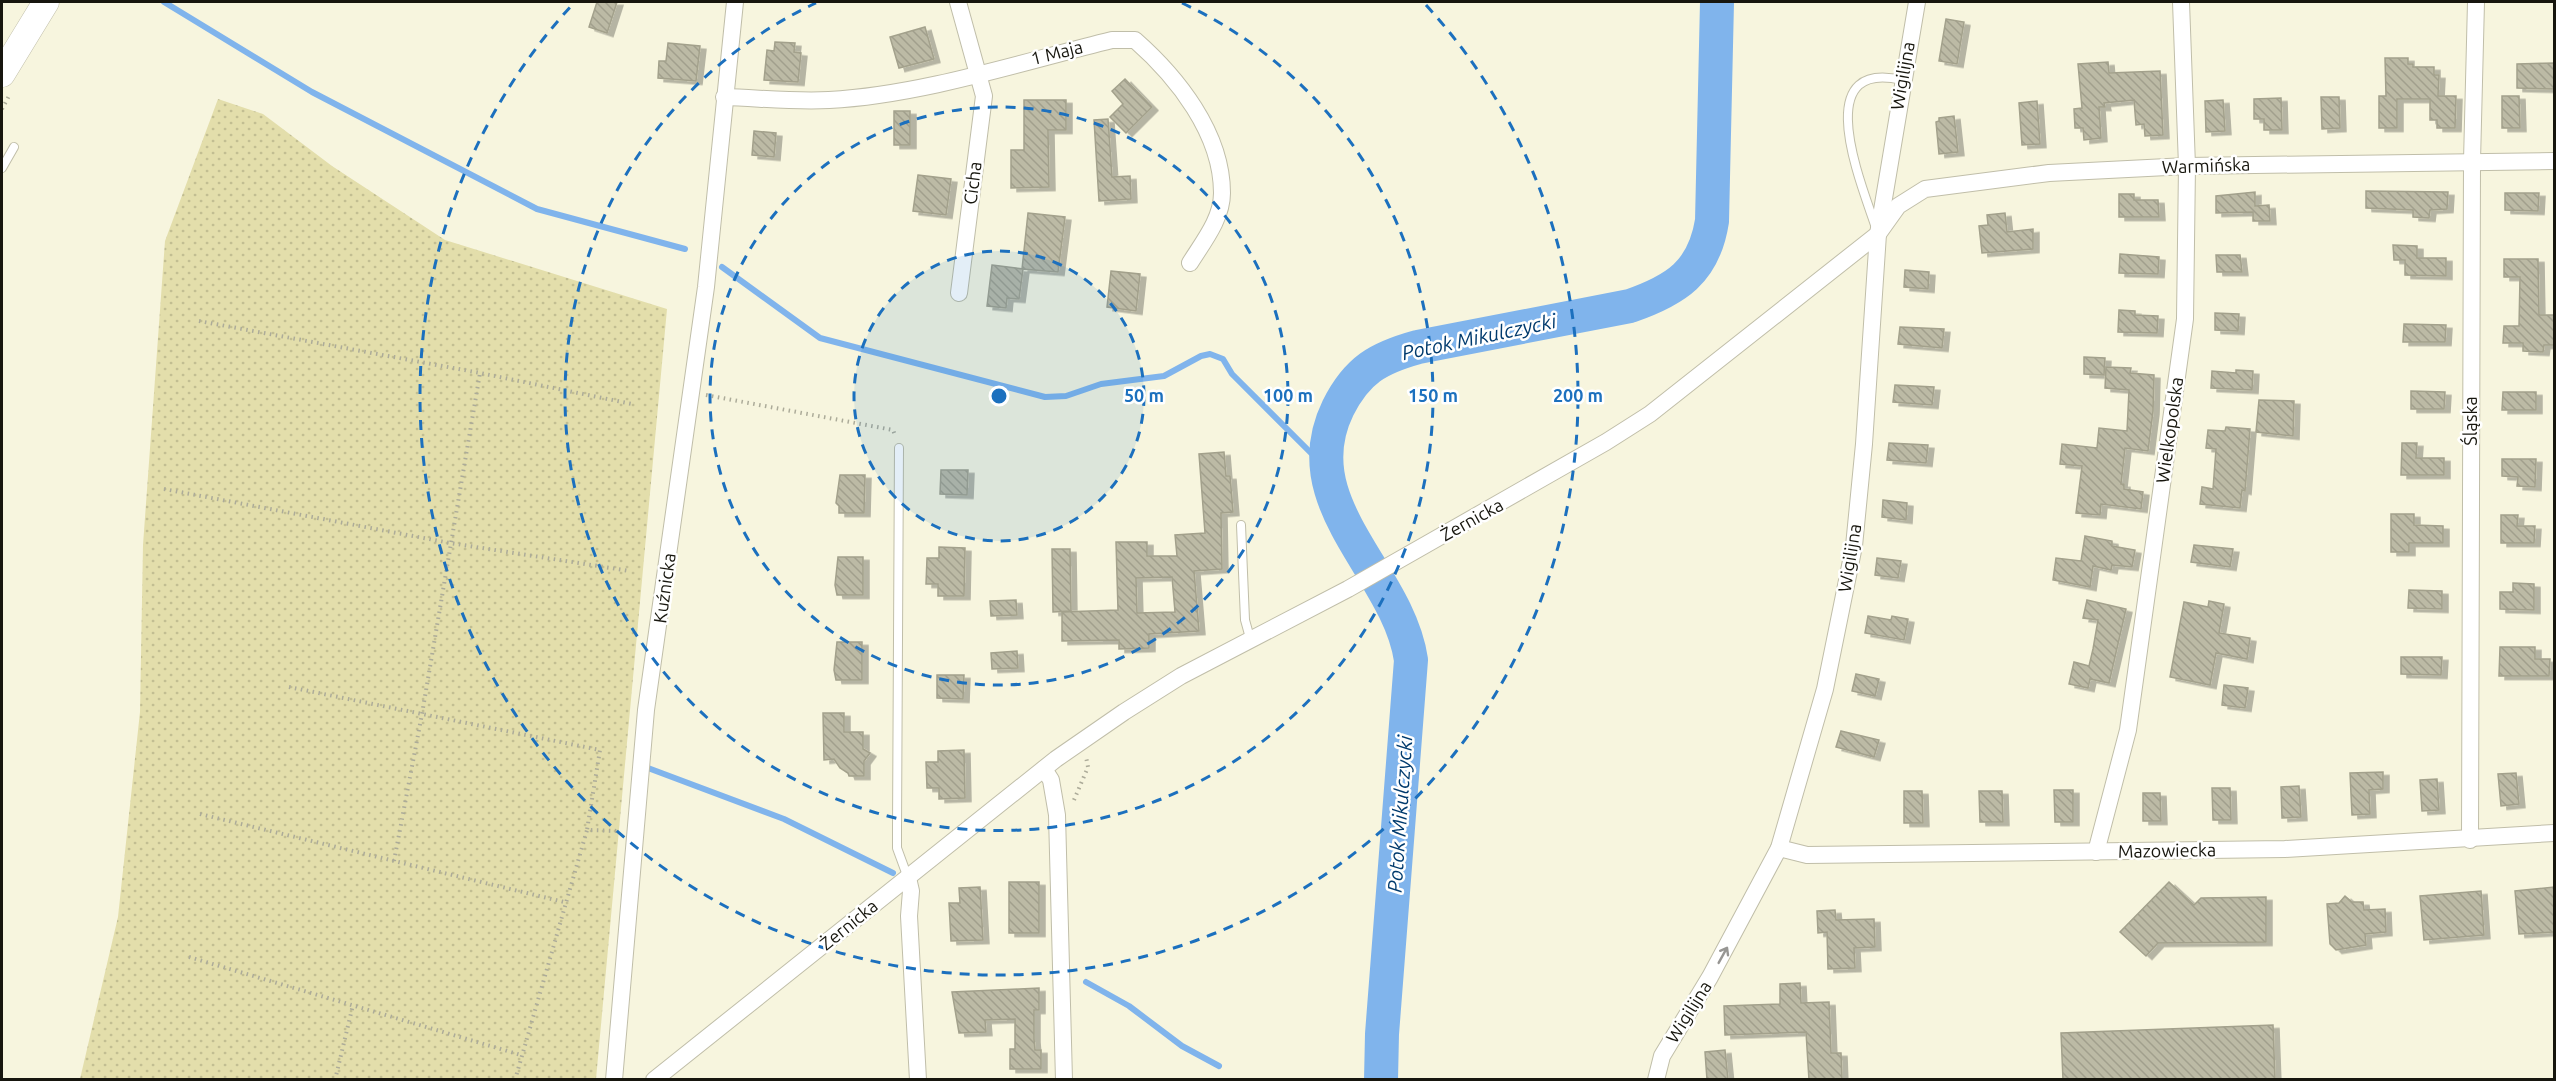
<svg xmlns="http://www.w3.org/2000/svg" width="2556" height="1081" font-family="Ubuntu,sans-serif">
<defs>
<pattern id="grass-dots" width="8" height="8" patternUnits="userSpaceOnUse" patternTransform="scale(1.5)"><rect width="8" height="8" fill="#e3deab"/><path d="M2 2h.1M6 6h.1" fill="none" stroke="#c2be92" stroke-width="1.8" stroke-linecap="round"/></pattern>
<pattern id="building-back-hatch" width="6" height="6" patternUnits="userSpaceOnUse" patternTransform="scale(1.5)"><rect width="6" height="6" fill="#bcbaa5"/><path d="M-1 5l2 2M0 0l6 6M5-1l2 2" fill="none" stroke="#a19f8d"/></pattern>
<filter id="shadow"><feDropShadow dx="6" dy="3.5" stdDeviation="0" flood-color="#0004"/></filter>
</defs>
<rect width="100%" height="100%" fill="#f7f5de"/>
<polygon fill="url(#grass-dots)" points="218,99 263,114 332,166 445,240 667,309 596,1079 80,1079 118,917 140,712 143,545 165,241"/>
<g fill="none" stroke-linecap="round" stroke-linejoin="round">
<g stroke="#80b4ec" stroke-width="6">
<polyline points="164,2 312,92 537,209 685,249"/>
<polyline points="722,267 820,338 1045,397 1066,396 1101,384 1164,376 1201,356 1210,354 1223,359 1232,374 1326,468"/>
<polyline points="648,768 784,819 893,873"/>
<polyline points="1086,982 1129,1006 1182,1046 1219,1066"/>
</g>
<path stroke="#80b4ec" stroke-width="34" d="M1381,1080L1382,1034L1411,660C1398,571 1291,504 1338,408C1357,370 1378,358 1418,347L1630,306C1676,290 1704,272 1712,221L1717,2"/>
</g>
<g fill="url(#building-back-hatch)" stroke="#a3a18c" stroke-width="1.5" fill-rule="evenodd" filter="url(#shadow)">
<polygon points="597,2 617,2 607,33 589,27"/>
<polygon points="1946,19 1964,22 1957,64 1939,61"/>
<polygon points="925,27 934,59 899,68 890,37"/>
<polygon points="775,42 795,43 794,52 801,53 798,82 764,80 767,50 774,51"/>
<polygon points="668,43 700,46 696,81 658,78 659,61 666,61"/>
<polygon points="2385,58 2408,58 2408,64 2413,64 2413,67 2434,67 2434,75 2439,75 2438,96 2456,96 2455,128 2437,128 2437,120 2430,120 2430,99 2397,99 2397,128 2379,128 2379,96 2386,96"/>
<polygon points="2108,62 2109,73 2160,71 2163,135 2145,136 2144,124 2136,125 2134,100 2104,103 2105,107 2099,107 2101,138 2084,140 2083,128 2075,128 2074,109 2082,108 2078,64"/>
<polygon points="2554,63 2554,89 2517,88 2517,64"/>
<polygon points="1125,79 1152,107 1126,133 1110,117 1123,104 1112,91"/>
<polygon points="2502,96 2519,96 2520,128 2502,128"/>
<polygon points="2321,97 2339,97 2340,128 2322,129"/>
<polygon points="2281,98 2282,130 2264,130 2264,119 2254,119 2254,99"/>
<polygon points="1024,100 1066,100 1066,130 1048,130 1049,187 1011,188 1011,150 1024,150"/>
<polygon points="2223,100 2225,131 2206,132 2205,101"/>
<polygon points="2037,101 2040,144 2022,145 2019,103"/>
<rect x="894" y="111" width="16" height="34"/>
<polygon points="1954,116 1958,152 1939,154 1936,122 1939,121 1939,118"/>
<polygon points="1108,119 1112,177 1130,176 1131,199 1099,201 1094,120"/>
<polygon points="754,131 776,133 774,157 752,155"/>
<polygon points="918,175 951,179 946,215 913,211"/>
<polygon points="2366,191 2448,192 2447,209 2430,210 2429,218 2413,217 2413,210 2366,208"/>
<polygon points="2255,192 2255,206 2269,205 2270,221 2253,221 2253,212 2216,213 2216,196"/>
<polygon points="2505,193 2539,193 2538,211 2505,210"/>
<polygon points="2119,194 2134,194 2134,200 2158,200 2159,217 2119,217"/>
<polygon points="1028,213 1065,217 1058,272 1022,269"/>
<polygon points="2005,213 2007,232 2033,229 2033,249 1982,253 1979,226 1988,225 1987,215"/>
<polygon points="2393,245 2417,246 2417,258 2446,258 2446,276 2405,275 2405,260 2394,260"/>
<polygon points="2120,254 2159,257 2158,274 2119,273"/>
<polygon points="2216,255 2240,255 2242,272 2217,272"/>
<polygon points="2504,259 2538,259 2539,315 2554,315 2554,345 2544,345 2543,352 2523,351 2523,343 2503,343 2504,326 2519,326 2520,277 2504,277"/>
<polygon points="992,265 1023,269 1019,299 1007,298 1006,308 987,306"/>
<polygon points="1905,270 1929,272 1928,289 1904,287"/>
<polygon points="1111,271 1140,274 1136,311 1107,307"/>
<polygon points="2119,310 2135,311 2135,315 2158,316 2157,333 2118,332"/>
<polygon points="2215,313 2239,314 2238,331 2215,330"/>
<polygon points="2404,324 2446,325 2445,342 2403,342"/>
<polygon points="1900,327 1944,329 1942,348 1898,344"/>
<polygon points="2084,357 2105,358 2104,375 2084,374"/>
<polygon points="2106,367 2131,368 2130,373 2154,375 2153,411 2148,451 2125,448 2121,484 2124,484 2124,489 2143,492 2141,509 2101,504 2100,515 2076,513 2082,466 2060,464 2062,444 2097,448 2099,428 2127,431 2129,390 2105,388"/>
<polygon points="2236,370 2253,371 2252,390 2211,388 2212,371 2236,373"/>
<polygon points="1895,385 1934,387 1932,405 1893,402"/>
<polygon points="2411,391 2445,392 2444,409 2411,409"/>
<polygon points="2503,392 2536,392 2536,410 2502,410"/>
<polygon points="2259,400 2294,401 2293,436 2256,432"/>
<polygon points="2226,427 2250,429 2245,491 2242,490 2240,508 2200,504 2202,487 2213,489 2216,449 2206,448 2208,430 2225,431"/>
<polygon points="1889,443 1928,445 1926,463 1887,460"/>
<polygon points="2402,443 2417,443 2416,458 2444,458 2444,475 2401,475"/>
<path d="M1224,452L1226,476H1230L1233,512L1221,513L1222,569L1194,571L1199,631L1149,634V648L1119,649V640L1062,641V612L1118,610L1116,542H1147V556H1177L1175,535L1205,533L1199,454ZM1172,577L1175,612L1137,613L1136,578Z"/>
<polygon points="2502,459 2536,459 2535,487 2517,486 2518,477 2502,476"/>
<polygon points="941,470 968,470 967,495 940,494"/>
<polygon points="840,475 865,475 864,513 839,513 839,506 836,503"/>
<polygon points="1883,500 1907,503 1906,520 1882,517"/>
<polygon points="2391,514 2414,514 2414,525 2443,526 2443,543 2409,543 2409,552 2391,552"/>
<polygon points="2501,515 2518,515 2517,526 2535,526 2534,543 2501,543"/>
<polygon points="2085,536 2112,541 2112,546 2135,550 2132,567 2112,565 2111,570 2093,566 2090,587 2053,580 2056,558 2081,561"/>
<polygon points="2194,545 2233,549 2230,567 2191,562"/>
<polygon points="939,547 965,548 964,596 938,596 938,584 926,584 927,558 939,558"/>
<polygon points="1052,549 1070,549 1071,611 1053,612"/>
<polygon points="838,557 863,557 863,595 837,595 835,585"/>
<polygon points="1877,558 1901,561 1898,578 1875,575"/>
<polygon points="2513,583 2534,584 2534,610 2500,609 2500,592 2513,592"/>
<polygon points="2409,590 2442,591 2442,609 2408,608"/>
<polygon points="1016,600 1017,615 991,616 990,601"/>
<polygon points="2087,600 2126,609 2109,683 2090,679 2088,688 2069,684 2074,662 2089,666 2093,649 2098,620 2083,618"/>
<polygon points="2209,601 2224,604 2219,633 2250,638 2247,659 2216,653 2210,685 2170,677 2184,602 2208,607"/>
<polygon points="1868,616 1891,620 1892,616 1908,619 1904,640 1865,633"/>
<polygon points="837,642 862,642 862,680 836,680 834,670"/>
<polygon points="2500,647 2535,647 2535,659 2550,659 2549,676 2499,676"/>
<polygon points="1017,651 1018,668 992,669 991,653"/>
<polygon points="2401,657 2442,657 2441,675 2401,674"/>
<polygon points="1856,674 1879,679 1875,696 1852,691"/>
<polygon points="937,675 964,675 963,699 937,698"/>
<polygon points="2224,685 2248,688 2245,708 2222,705"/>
<polygon points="823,713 844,713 844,732 863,732 863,749 870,753 864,761 864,776 849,776 848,773 840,768 834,759 824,760"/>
<polygon points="1841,731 1879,740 1874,757 1836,747"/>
<polygon points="964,750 965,798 939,799 939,788 927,788 926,762 938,762 938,751"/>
<polygon points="2383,772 2383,789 2369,790 2370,814 2352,815 2350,773"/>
<polygon points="2516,773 2519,804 2501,806 2498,774"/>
<polygon points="2437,779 2439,810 2422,811 2420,780"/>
<polygon points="2299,786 2301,817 2282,818 2281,787"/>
<polygon points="2212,788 2230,788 2231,820 2213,820"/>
<polygon points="2054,790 2073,790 2073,822 2055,822"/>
<polygon points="1904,791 1922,791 1923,823 1904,823"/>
<polygon points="1979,791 2002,791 2003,822 1980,822"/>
<polygon points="2143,793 2160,793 2161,821 2143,821"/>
<rect x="1009" y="882" width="30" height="51"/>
<polygon points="2169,882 2194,905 2201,898 2266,897 2266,942 2158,943 2146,956 2120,932"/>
<polygon points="980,887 983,940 951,941 949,903 960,903 959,888"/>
<polygon points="2554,887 2554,932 2519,934 2515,891"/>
<polygon points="2481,891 2484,935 2424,940 2420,896"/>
<polygon points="2345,896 2352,902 2363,902 2364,910 2385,909 2386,932 2365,934 2366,945 2336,950 2330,944 2327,904 2339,903"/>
<polygon points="1835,910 1836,920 1874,919 1875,947 1854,948 1855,968 1828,969 1827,932 1818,933 1817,911"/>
<polygon points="1800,983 1801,1003 1829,1002 1831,1053 1841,1053 1842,1080 1809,1080 1806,1032 1725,1035 1724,1006 1780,1004 1780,984"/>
<polygon points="1039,988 1039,1010 1034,1010 1034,1039 1035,1050 1041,1050 1041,1069 1010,1069 1010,1049 1015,1049 1015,1019 985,1020 986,1032 959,1033 952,992"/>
<polygon points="2273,1025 2275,1080 2063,1080 2061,1033"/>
<polygon points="1725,1050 1728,1080 1707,1080 1705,1052"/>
</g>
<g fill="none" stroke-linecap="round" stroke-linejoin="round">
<g stroke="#c0bea9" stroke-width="10">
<g id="lane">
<polyline points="2,168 14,147"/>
<path d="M1876,228C1862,185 1808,58 1902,80"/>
<polyline points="899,448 897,829 897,848 908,878"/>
<polyline points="1241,525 1245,620 1250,638"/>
</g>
</g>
<g stroke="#c0bea9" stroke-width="18">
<g id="street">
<polyline points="958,2 984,96 959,293"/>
<path d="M724,97C759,98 795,102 829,100C922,95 1022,62 1112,40H1135C1177,77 1222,133 1222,193C1222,219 1203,242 1190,263"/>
<polyline points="1044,769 1051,780 1057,815 1064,1080"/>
<polyline points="2470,840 2472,161 2476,2"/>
<polyline points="1779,848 1807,855 2285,849 2554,833"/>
<polyline points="2096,852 2128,730 2185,319 2187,166 2181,2"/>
<polyline points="908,878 911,891 909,916 918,1080"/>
<polyline points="614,1080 646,710 706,287 735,2"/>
<polyline points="654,1080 1056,759 1124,712 1181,676 1348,589 1606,442 1650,414 1878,234 1898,206 1925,189 2049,173 2187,166 2554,161"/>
<polyline points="1656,1080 1662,1056 1710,977 1779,848 1825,689 1854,546 1864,444 1878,234 1917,2"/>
</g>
</g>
<g stroke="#c0bea9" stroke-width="27">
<polyline id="primary" points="2,74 46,2"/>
</g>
<g stroke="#acab99" stroke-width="4" stroke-dasharray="1.5 4.5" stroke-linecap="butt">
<polyline points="2,109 10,94"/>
<polyline points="199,321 480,373 632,404"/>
<polyline points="706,395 893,430 895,435"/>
<polyline points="164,489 450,543 630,571"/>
<polyline points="289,687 600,750 587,830"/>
<polyline points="1074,800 1088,767 1086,757"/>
<polyline points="200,814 564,902"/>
<polyline points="394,861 422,714 480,373"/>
<polyline points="189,957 521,1055"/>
<polyline points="335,1080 353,1005"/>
<polyline points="515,1080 587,830 619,831"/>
</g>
<use href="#lane" stroke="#fff" stroke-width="8"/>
<use href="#street" stroke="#fff" stroke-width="16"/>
<use href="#primary" stroke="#fff" stroke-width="26"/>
</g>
<defs><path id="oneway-shaft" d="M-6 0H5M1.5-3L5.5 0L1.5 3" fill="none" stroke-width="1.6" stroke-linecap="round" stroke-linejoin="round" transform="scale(1.5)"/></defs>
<use stroke="#979693" href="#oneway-shaft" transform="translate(1723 955) rotate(-61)"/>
<circle cx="999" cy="396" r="145" fill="#1c70be" fill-opacity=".12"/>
<g fill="none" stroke="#1c70be" stroke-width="3" stroke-dasharray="10 8">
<circle cx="999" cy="396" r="145"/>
<circle cx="999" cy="396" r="289"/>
<path d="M1182 3A434 434 0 1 1 816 3"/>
<path d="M1426 5A579 579 0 1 1 572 5"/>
</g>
<g text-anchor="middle" stroke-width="5" stroke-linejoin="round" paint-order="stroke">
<g font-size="18" fill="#17160e" stroke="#fff">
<text transform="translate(1057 53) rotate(-14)" y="6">1 Maja</text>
<text transform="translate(1903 76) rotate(-80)" y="6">Wigilijna</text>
<text transform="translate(2206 166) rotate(-2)" y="6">Warmińska</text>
<text transform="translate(973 183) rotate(-83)" y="6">Cicha</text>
<text transform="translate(2471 421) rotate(-90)" y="6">Śląska</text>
<text transform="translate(2170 430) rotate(-82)" y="6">Wielkopolska</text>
<text transform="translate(1472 520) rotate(-29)" y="6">Żernicka</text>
<text transform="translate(1850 558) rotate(-81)" y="6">Wigilijna</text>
<text transform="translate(665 588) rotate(-82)" y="6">Kuźnicka</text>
<text transform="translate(2167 851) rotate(-1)" y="6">Mazowiecka</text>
<text transform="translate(849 925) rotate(-39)" y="6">Żernicka</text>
<text transform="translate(1689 1012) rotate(-58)" y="6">Wigilijna</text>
</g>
<g font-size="20" font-style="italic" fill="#003a6d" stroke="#fff">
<text transform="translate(1479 337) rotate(-12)" y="7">Potok Mikulczycki</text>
<text transform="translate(1400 814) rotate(-86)" y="7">Potok Mikulczycki</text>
</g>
</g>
<circle cx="999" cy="396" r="9" fill="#1c70be" stroke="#fff" stroke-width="3"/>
<g font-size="18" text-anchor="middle" font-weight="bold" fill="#1c70be" stroke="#fff" stroke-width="5" stroke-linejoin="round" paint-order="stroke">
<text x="1144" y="402">50 m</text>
<text x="1288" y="402">100 m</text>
<text x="1433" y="402">150 m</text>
<text x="1578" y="402">200 m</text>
</g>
<rect width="2556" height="1081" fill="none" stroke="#17160e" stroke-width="6"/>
</svg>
